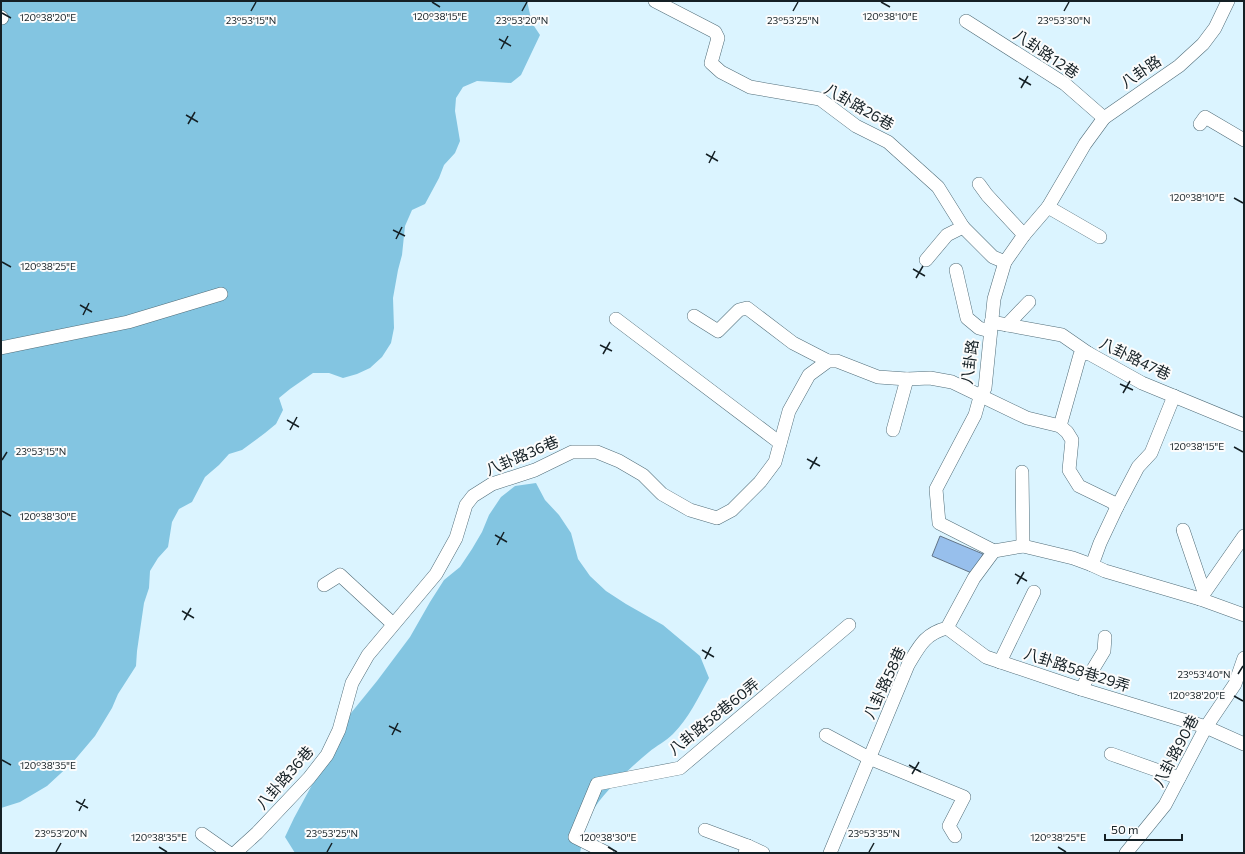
<svg xmlns="http://www.w3.org/2000/svg" width="1245" height="854" font-family="Commissioner,'Noto Sans TC',sans-serif">
<rect width="100%" height="100%" fill="#dbf4ff"/>
<g fill="#83c5e1">
<polygon points="1,1 527,1 532,23 540,35 521,75 511,83 477,81 463,87 456,98 455,111 460,141 455,153 444,165 439,178 425,204 412,210 405,226 402,255 398,270 393,298 394,328 391,343 382,357 370,368 357,374 343,378 329,373 313,373 290,389 279,398 283,410 276,424 265,433 242,450 229,454 219,465 205,477 192,502 179,509 172,522 168,547 158,558 150,571 149,588 144,603 137,651 136,666 118,694 112,708 95,736 73,762 47,786 20,802 1,808"/>
<path d="M536,483L545,500L559,515L571,533L578,559L590,576L606,591L626,604L663,625L700,656L709,678C698,698 689,718 673,734C666,741 656,746 649,752C631,767 608,788 595,807C586,820 583,838 580,853H295L285,837L294,818L351,713L377,681L410,637L430,602L444,580L460,567L472,549L482,532L489,515L501,497L515,486Z"/>
</g>
<polygon fill="#97bfec" stroke="#627487" points="940,536 983,554 974,574 932,556"/>
<g fill="none" stroke-linecap="round" stroke-linejoin="round">
<g stroke="#516d79" stroke-width="14">
<g id="minor">
<polyline points="655,1 715,32 718,38 711,63 721,72 750,87 820,99 856,126 888,142 938,187 963,227 993,257 1005,262"/>
<polyline points="1,17 2,18"/>
<polyline points="966,21 1065,84 1104,118"/>
<polyline points="1200,124 1205,117 1244,140"/>
<polyline points="979,184 987,195 1024,235"/>
<polyline points="1048,207 1100,237"/>
<polyline points="926,260 947,235 963,227"/>
<polyline points="956,270 967,318 979,328 990,331"/>
<polyline points="694,316 718,331 739,310 747,308 793,343 828,361"/>
<polyline points="616,319 780,443"/>
<polyline points="991,322 1062,335 1088,353"/>
<polyline points="1007,325 1029,302"/>
<polyline points="1,348 128,322 221,294"/>
<polyline points="1060,426 1080,355 1088,353 1142,383 1244,425"/>
<polyline points="893,430 907,379"/>
<polyline points="1022,472 1023,546"/>
<polyline points="1117,507 1138,467 1151,453 1174,396"/>
<polyline points="1183,530 1204,592"/>
<polyline points="994,551 939,523 936,489 975,415 980,397 985,388 994,299 1005,262 1024,235 1048,207 1085,144 1104,118 1179,66 1203,44 1215,28 1228,1"/>
<polyline points="324,585 340,575 393,624"/>
<polyline points="1200,599 1244,536"/>
<polyline points="947,628 986,657 1081,689 1206,727 1244,744"/>
<polyline points="1000,662 1034,592"/>
<polyline points="1081,689 1104,651 1105,637"/>
<polyline points="826,735 869,758 964,797 949,826 955,836"/>
<polyline points="1111,754 1179,778"/>
<polyline points="705,830 748,846"/>
<polyline points="202,834 229,853"/>
<polyline points="235,853 257,833 309,778 327,755 339,730 352,683 368,655 436,574 456,538 466,505 473,496 492,484 535,470 572,452 597,452 619,461 643,475 662,494 690,510 717,518 732,510 760,482 775,462 789,411 809,375 828,361 837,361 878,377 907,379 930,378 952,382 1027,418 1060,426 1067,432 1072,440 1069,470 1079,486 1112,502 1117,507 1100,543 1092,565 1105,571 1200,599 1244,615"/>
<polyline points="607,853 575,837 597,784 680,768 849,625"/>
<polyline points="745,853 748,846 763,853"/>
<path d="M830,853L908,665C919,647 924,634 947,628L974,578L994,551L1023,546L1073,558L1092,565"/>
<polyline points="1126,853 1165,805 1206,727 1235,684 1244,658"/>
</g>
</g>
<use href="#minor" stroke="#fff" stroke-width="13"/>
</g>
<path fill="none" stroke="#152025" stroke-width="1.5" d="M432,2L440,7M881,2L890,7M251,11L256,2M522,11L527,2M793,11L798,2M1064,11L1069,2M2,13L11,18M499,39L511,46M501,49L508,36M1019,78L1031,85M1021,88L1028,76M186,115L198,122M188,124L195,112M706,154L718,161M709,163L715,151M1234,198L1243,203M393,230L405,236M396,239L402,227M2,262L11,267M913,269L925,276M916,278L923,266M80,305L92,312M83,315L89,303M600,345L612,351M603,354L610,342M1120,384L1133,390M1123,393L1130,381M287,420L299,427M290,430L297,417M1234,447L1243,452M807,459L820,466M2,460L7,452M810,469L817,457M2,511L11,516M495,535L507,542M497,545L504,532M1015,574L1027,581M1017,584L1024,572M182,611L194,618M184,620L191,608M702,650L714,657M705,659L711,647M1238,674L1243,666M1234,696L1243,701M389,726L401,732M392,735L398,723M2,760L11,765M909,765L921,772M912,774L919,762M76,801L88,808M79,811L85,799M159,847L167,852M608,847L617,852M1058,847L1066,852M56,852L61,843M327,852L332,843M869,852L874,843"/>
<g text-anchor="middle" stroke-width="4" stroke-linejoin="round" paint-order="stroke">
<g font-size="15" fill="#152025" stroke="#fcfcfc">
<text transform="translate(1046 54) rotate(34)" y="5">八卦路12巷</text>
<text transform="translate(1141 72) rotate(-34)" y="5">八卦路</text>
<text transform="translate(859 107) rotate(30)" y="5">八卦路26巷</text>
<text transform="translate(1135 359) rotate(26)" y="5">八卦路47巷</text>
<text transform="translate(970 362) rotate(-82)" y="5">八卦路</text>
<text transform="translate(522 456) rotate(-23)" y="5">八卦路36巷</text>
<text transform="translate(1077 670) rotate(18)" y="5">八卦路58巷29弄</text>
<text transform="translate(885 683) rotate(-65)" y="5">八卦路58巷</text>
<text transform="translate(714 717) rotate(-39)" y="5">八卦路58巷60弄</text>
<text transform="translate(1176 751) rotate(-62)" y="5">八卦路90巷</text>
<text transform="translate(285 778) rotate(-49)" y="5">八卦路36巷</text>
</g>
</g>
<g font-size="10" text-anchor="middle" fill="#152025" stroke="#fcfcfc" stroke-width="4" stroke-linejoin="round" paint-order="stroke">
<text x="440" y="20">120°38'15"E</text>
<text x="890" y="20">120°38'10"E</text>
<text x="48" y="21">120°38'20"E</text>
<text x="251" y="24">23°53'15"N</text>
<text x="522" y="24">23°53'20"N</text>
<text x="793" y="24">23°53'25"N</text>
<text x="1064" y="24">23°53'30"N</text>
<text x="1197" y="201">120°38'10"E</text>
<text x="48" y="270">120°38'25"E</text>
<text x="1197" y="450">120°38'15"E</text>
<text x="41" y="455">23°53'15"N</text>
<text x="48" y="520">120°38'30"E</text>
<text x="1204" y="678">23°53'40"N</text>
<text x="1197" y="699">120°38'20"E</text>
<text x="48" y="769">120°38'35"E</text>
<text x="61" y="837">23°53'20"N</text>
<text x="332" y="837">23°53'25"N</text>
<text x="874" y="837">23°53'35"N</text>
<text x="159" y="841">120°38'35"E</text>
<text x="608" y="841">120°38'30"E</text>
<text x="1058" y="841">120°38'25"E</text>
</g>
<rect width="1245" height="854" fill="none" stroke="#152025" stroke-width="4"/>
<path d="M1105 834v6h77v-6" fill="none" stroke="#152025" stroke-width="2"/>
<text x="1111" y="834" font-size="12" fill="#152025" stroke="#fcfcfc" stroke-width="3" paint-order="stroke">50 m</text>
</svg>
